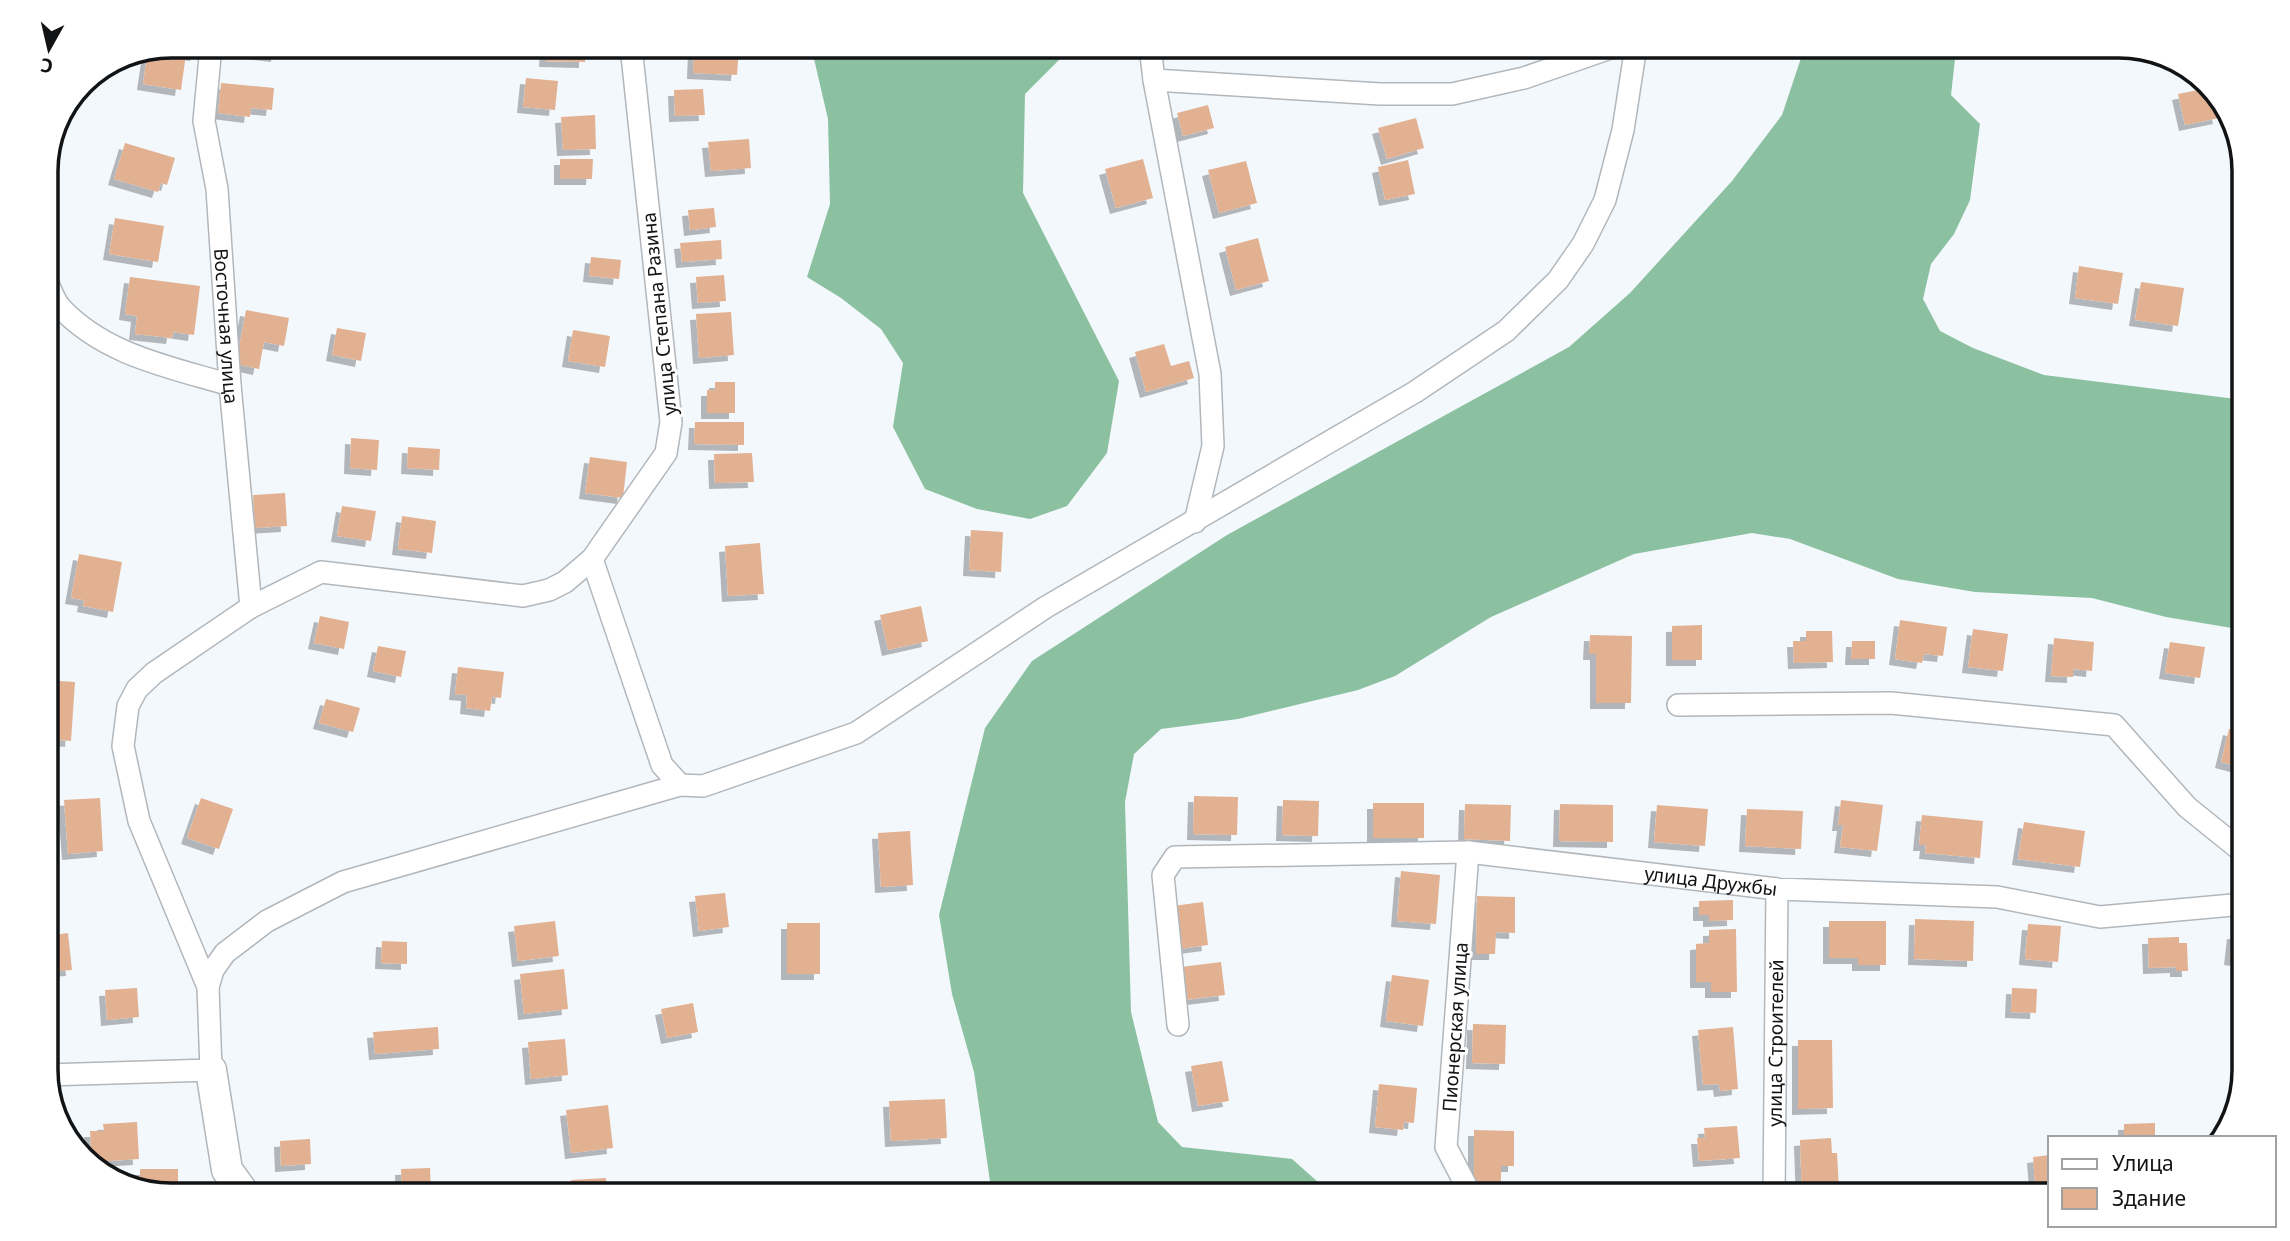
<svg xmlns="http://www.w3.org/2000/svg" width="2290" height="1241" font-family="'Noto Sans',sans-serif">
<defs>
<filter id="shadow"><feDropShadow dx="-6" dy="6" stdDeviation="0" flood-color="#0004"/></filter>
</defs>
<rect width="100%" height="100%" fill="#f3f8fd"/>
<g fill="#8bc0a0">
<polygon points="811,46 1060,46 1063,56 1025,94 1023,193 1119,381 1107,453 1067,506 1030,519 977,509 925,489 893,427 903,363 881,329 841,298 807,277 830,204 828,119"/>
<polygon points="1805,46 1962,46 1955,59 1951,95 1980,124 1970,200 1954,234 1931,264 1923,299 1940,331 1973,348 2044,375 2244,400 2244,630 2166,617 2092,598 1975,592 1898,579 1790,539 1752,533 1634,554 1491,617 1395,676 1358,690 1238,719 1161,729 1134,754 1125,802 1131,1012 1158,1122 1182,1147 1292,1159 1319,1183 1314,1195 992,1195 974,1072 952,994 939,915 985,728 1032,661 1227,535 1569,347 1630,293 1732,181 1782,115"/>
</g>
<g fill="#e2b191" filter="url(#shadow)">
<polygon points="170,46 198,46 196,55 186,54 181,90 143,84 148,50"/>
<polygon points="253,46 278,46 277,56 253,53"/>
<polygon points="546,46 585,46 585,62 545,61"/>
<polygon points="694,47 739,48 737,75 693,73"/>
<polygon points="526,78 558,81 555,110 523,107"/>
<polygon points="221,83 274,88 272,110 251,108 250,117 218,113"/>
<polygon points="2208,88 2213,92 2219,118 2185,125 2178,94"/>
<polygon points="703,89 705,115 675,116 674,90"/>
<polygon points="1208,105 1214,128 1183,136 1177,113"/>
<polygon points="595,115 596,149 563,150 561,117"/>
<polygon points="1416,118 1424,148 1387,159 1378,128"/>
<polygon points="749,139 751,168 711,171 708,142"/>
<polygon points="125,143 175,158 167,185 161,183 158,192 114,179"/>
<polygon points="560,159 593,159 592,179 560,179"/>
<polygon points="1143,159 1153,198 1116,208 1105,169"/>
<polygon points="1408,160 1415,194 1385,200 1378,167"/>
<polygon points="1246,161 1257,203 1219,213 1208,170"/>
<polygon points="714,208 716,227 690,230 688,210"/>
<polygon points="115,218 164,226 158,262 109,254"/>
<polygon points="1258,238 1269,281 1236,290 1225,247"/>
<polygon points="721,240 722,259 682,262 680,243"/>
<polygon points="591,257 621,260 619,279 589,276"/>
<polygon points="2079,266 2123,273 2118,304 2075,298"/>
<polygon points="724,275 726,301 698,303 696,277"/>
<polygon points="130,277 200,286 194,335 173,332 172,338 135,334 137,316 125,314"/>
<polygon points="2141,282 2184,288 2178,326 2135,320"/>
<polygon points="246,310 289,318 284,346 264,342 259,369 236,364"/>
<polygon points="731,312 734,355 699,358 696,314"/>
<polygon points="337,328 366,333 361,361 332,355"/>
<polygon points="573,330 610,336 605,367 568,361"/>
<polygon points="1164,344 1171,366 1189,361 1194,378 1146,392 1135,352"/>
<polygon points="715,382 735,382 735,413 707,413 707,390 715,390"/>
<polygon points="695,422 744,422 744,445 694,444"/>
<polygon points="351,438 379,440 377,470 350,468"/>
<polygon points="408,447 440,449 439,470 407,468"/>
<polygon points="752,453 754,482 715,483 714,454"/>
<polygon points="590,457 627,462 623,498 585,493"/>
<polygon points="285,493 287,526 255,528 253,495"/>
<polygon points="342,506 376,511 371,541 337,536"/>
<polygon points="402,516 436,521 432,553 398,549"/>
<polygon points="971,530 1003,532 1001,572 969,570"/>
<polygon points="760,543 764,594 728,596 725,546"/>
<polygon points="79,554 122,562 113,612 83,606 84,600 71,598"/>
<polygon points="921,606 928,641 888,650 880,615"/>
<polygon points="320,616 349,622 344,649 314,643"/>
<polygon points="1900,620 1947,627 1943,656 1924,654 1922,663 1895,659"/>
<polygon points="1702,625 1702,660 1672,660 1672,626"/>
<polygon points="1973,629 2008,634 2003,671 1968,667"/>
<polygon points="1806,631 1832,631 1833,662 1794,663 1793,641 1806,641"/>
<polygon points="1590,635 1632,636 1631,703 1596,703 1596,654 1589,654"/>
<polygon points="2054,638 2094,642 2092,671 2073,669 2073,677 2051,676"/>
<polygon points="1852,641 1875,641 1875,659 1851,659"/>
<polygon points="2170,642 2205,647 2200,678 2165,673"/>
<polygon points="378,646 406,651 401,677 373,671"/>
<polygon points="458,667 504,672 501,698 492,697 490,711 466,708 467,695 455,694"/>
<polygon points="46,680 75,682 71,741 46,739"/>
<polygon points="326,699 360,708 353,732 319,723"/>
<polygon points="2229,729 2244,733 2244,768 2221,762"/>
<polygon points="1194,796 1238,797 1237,835 1193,834"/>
<polygon points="100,798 103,851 68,854 64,800"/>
<polygon points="201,798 233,809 219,849 187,838"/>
<polygon points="1283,800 1319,801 1318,836 1282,835"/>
<polygon points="1841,800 1883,805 1877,851 1840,847 1843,825 1838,825"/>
<rect x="1373" y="803" width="51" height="35"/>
<polygon points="1465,804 1511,805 1510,841 1464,839"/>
<polygon points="1560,804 1613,805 1613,842 1559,841"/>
<polygon points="1657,805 1708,809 1705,846 1654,842"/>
<polygon points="1747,809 1803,811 1801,849 1745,846"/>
<polygon points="1922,815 1983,821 1980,858 1925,853 1926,845 1919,845"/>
<polygon points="2024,822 2085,831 2080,867 2018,859"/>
<polygon points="910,831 913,885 881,887 878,833"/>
<polygon points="1401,871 1440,875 1436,924 1397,921"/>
<polygon points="725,893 729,927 699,931 695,896"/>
<polygon points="1477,896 1515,897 1515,933 1496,932 1495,954 1476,954"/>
<polygon points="1733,900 1733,920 1709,921 1709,915 1699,915 1699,901"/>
<polygon points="1203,902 1208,945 1179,949 1173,906"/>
<polygon points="1915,919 1974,921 1973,961 1914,959"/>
<polygon points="555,921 559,956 518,961 514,926"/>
<polygon points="1829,921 1886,921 1886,965 1858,965 1858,958 1829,958"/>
<rect x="787" y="923" width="33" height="51"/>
<polygon points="2028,924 2061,926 2058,962 2025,959"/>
<polygon points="1736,929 1737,992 1711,992 1711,982 1696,982 1696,944 1709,943 1709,930"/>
<polygon points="68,933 72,970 46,972 46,936"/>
<polygon points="2233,933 2244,934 2244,961 2230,959"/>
<polygon points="2179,937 2179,943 2187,943 2188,971 2176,971 2176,967 2149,968 2148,938"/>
<polygon points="382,941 407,942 407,964 381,963"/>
<polygon points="1221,962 1225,995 1185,1000 1181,967"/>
<polygon points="564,969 568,1009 524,1014 520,974"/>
<polygon points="1392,975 1429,980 1423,1026 1386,1021"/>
<polygon points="137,988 139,1017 107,1020 105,990"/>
<polygon points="2012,988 2037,989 2036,1013 2011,1012"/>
<polygon points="693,1003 698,1032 667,1038 661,1009"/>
<polygon points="1473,1024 1506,1025 1505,1064 1472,1063"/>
<polygon points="438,1027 439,1049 375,1054 373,1032"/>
<polygon points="1733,1027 1738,1089 1720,1091 1719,1084 1703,1085 1698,1030"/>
<polygon points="565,1039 568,1075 531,1079 528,1042"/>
<polygon points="1798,1040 1832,1040 1833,1108 1798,1109"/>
<polygon points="1222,1061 1229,1101 1198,1106 1191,1066"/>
<polygon points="1379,1084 1417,1088 1414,1123 1404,1122 1403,1130 1375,1127"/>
<polygon points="945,1099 947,1138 891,1141 889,1101"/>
<polygon points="608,1105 613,1148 571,1153 566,1110"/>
<polygon points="137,1122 139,1159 92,1162 90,1131 104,1131 103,1124"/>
<polygon points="2155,1123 2155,1138 2124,1138 2124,1124"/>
<polygon points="1737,1126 1740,1158 1699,1161 1697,1138 1705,1138 1704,1128"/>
<polygon points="1474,1130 1514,1131 1514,1166 1501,1166 1501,1185 1474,1184"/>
<polygon points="1831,1138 1832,1153 1837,1153 1839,1188 1828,1189 1829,1195 1802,1195 1800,1140"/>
<polygon points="310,1139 311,1164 281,1166 280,1141"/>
<polygon points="2050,1155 2050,1195 2036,1195 2033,1157"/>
<polygon points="430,1168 431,1195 402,1195 401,1169"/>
<polygon points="140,1169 178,1169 178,1195 140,1188"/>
<polygon points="606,1178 607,1195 572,1195 571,1180"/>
</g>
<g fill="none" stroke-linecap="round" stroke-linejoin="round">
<g stroke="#b2b7bc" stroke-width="24">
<g id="street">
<path id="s1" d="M211,46L204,121L217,189L230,385L251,607"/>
<polyline points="1150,46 1154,80 1210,374 1213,446 1195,522"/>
<polyline points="1154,80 1380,94 1452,94 1524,78 1616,46"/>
<path d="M46,279C50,288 54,300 60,307C104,355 170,367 230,385"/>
<polyline points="592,559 662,765 680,785 703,786 856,733 1046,607 1415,392 1506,331 1558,280 1583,244 1605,200 1623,130 1636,46"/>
<polyline points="1678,705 1891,703 2114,725 2187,807 2244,853"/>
<polyline points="1468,852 1446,1147 1471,1195"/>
<polyline points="208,987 213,970 225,953 267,921 343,882 680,785"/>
<path id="s2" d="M1178,1025L1163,875L1175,857L1468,852L1777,889L1997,897L2100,917L2244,904"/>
<polyline points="46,1075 211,1070 208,987 139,821 123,746 128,706 137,689 154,673 251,607 321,572 523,596 549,590 565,582 592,559 666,453 671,422 631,46"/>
<path id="s3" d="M1774,1195L1777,889"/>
</g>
</g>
<g stroke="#b2b7bc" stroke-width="33">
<polyline id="secondary" points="211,1070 227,1170 245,1195"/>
</g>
<use href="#street" stroke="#fff" stroke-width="21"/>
<use href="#secondary" stroke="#fff" stroke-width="30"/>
</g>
<g text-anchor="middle" stroke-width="6" stroke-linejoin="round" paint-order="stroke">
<g font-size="19" fill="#121315" stroke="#fff">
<text transform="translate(659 314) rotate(-96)" y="7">улица Степана Разина</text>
<text dy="7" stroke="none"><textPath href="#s1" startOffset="282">Восточная улица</textPath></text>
<text dy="7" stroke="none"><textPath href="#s2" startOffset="710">улица Дружбы</textPath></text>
<text transform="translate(1455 1027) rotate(-86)" y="7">Пионерская улица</text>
<text dy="7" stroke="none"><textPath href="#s3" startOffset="152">улица Строителей</textPath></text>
</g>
</g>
<path d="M0 0H2290V1241H0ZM171 58H2119A113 113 0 0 1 2232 171V1070A113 113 0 0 1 2119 1183H171A113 113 0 0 1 58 1070V171A113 113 0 0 1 171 58Z" fill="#fff" fill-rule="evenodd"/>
<path fill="none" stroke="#121315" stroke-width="3.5" d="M171 58H2119A113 113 0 0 1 2232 171V1070A113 113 0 0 1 2119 1183H171A113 113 0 0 1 58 1070V171A113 113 0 0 1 171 58Z"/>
<rect x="2048" y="1136" width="228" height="91" fill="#ffffff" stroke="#a0a1a1" stroke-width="2"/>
<rect x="2062" y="1159" width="35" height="10" fill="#ffffff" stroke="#a0a1a1" stroke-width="2"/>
<text x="2112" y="1171" font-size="21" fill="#121315">Улица</text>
<rect x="2062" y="1188" width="35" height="21" fill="#e2b191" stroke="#a0a1a1" stroke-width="2"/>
<text x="2112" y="1206" font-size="21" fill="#121315">Здание</text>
<g transform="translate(49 49) rotate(188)" stroke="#ffffff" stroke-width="5" paint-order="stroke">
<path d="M0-5L12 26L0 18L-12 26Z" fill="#121315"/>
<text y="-10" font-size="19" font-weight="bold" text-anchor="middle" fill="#121315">С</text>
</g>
</svg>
